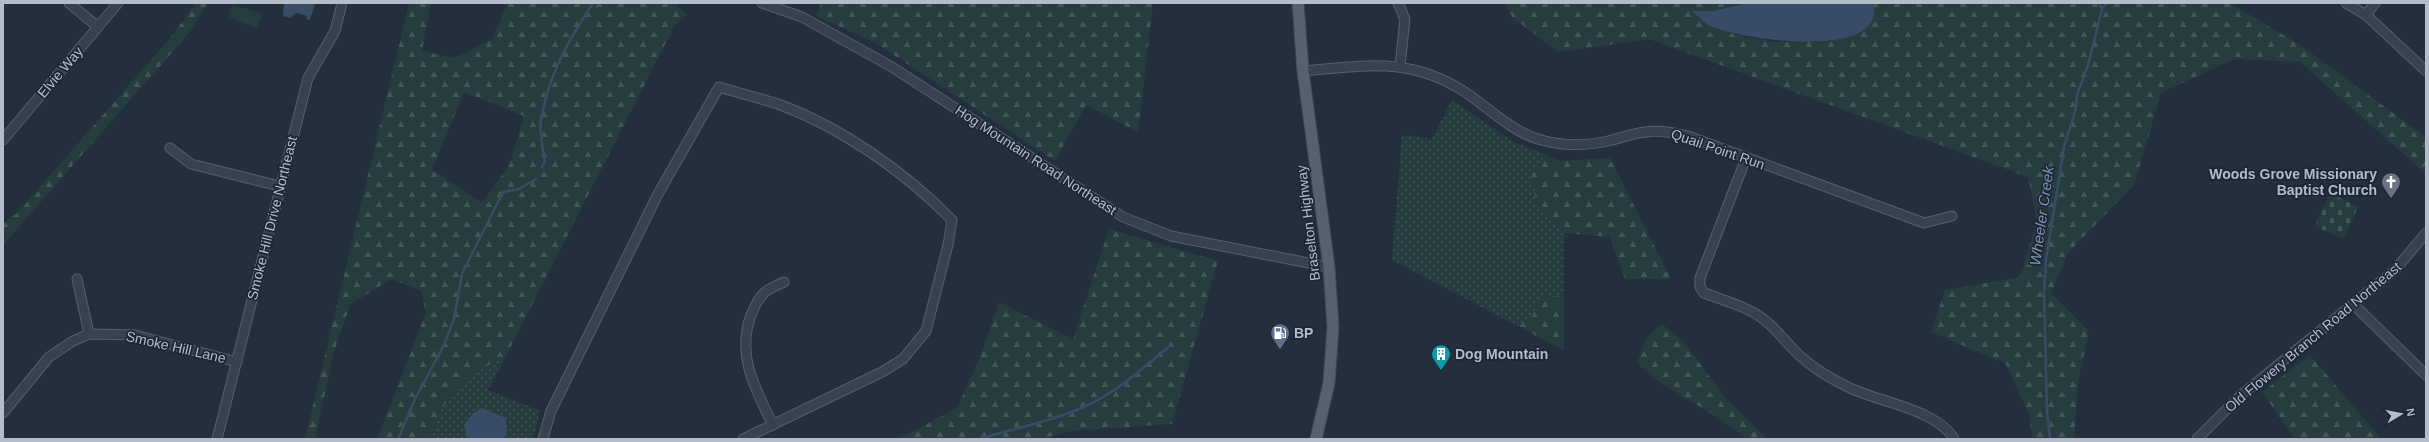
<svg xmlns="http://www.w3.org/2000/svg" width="2429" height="442" font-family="Arial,sans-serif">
<defs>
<pattern id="grass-dots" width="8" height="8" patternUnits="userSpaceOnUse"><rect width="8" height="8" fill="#263c3f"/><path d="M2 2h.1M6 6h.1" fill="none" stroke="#435659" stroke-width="1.8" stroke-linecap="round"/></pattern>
<pattern id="forest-firs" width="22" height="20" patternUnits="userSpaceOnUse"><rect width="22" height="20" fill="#263c3f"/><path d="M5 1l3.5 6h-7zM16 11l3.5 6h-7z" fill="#435659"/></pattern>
<pattern id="cemetery-stones" width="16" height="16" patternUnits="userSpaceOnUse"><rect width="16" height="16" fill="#263c3f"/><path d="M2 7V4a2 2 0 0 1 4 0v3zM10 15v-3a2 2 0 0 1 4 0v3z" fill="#435659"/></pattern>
</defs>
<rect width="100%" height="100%" fill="#242f3e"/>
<g fill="url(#grass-dots)">
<polygon points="1452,100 1513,142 1544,154 1532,176 1538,209 1564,233 1564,296 1542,297 1532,316 1518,326 1392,260 1402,135 1432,139"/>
<polygon points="506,356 488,390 540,411 533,439 430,439 441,409 469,375"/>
</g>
<g fill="url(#forest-firs)" fill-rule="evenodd">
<polygon points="196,3 208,3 189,33 3,245 3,224 18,212 171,37"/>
<path d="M409,3H431L422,51L455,58L492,39L508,3H675L687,15L675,25L506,356L469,375L441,409L430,439H377L426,313L421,291L394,280L388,281L350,305L334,352L315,439H305ZM464,92L524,116L510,164L482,203L432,170Z"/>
<polygon points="821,3 1153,3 1138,132 1086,105 1055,161 874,42 816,16"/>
<polygon points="1504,3 1748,3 1713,11 1693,11 1707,24 1734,34 1774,42 1825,41 1873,19 1874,3 2230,3 2300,45 2426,137 2426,174 2300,62 2234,59 2161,93 2134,185 2068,253 2051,293 2089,331 2078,382 2074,439 2032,439 2029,414 2006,364 1931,332 1945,290 2020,277 2037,220 2028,177 1649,39 1558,52 1513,18"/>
<polygon points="1544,154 1561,161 1610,158 1671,279 1625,279 1610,237 1564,233 1538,209 1531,176"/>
<polygon points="1109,229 1218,261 1172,424 1070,431 1041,439 898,439 957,408 980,357 999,302 1073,339"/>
<polygon points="1564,296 1564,351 1518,326 1532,316 1542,297"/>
<polygon points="1662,324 1684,342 1724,396 1767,439 1747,439 1715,416 1656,380 1637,363 1646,338"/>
<polygon points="2310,355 2381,439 2295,439 2262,392"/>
</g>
<polygon fill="url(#cemetery-stones)" points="2330,193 2358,207 2344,239 2315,226"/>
<polygon fill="#263c3f" points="232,4 262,14 257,28 228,18"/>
<g fill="#394c67">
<polygon points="284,3 315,4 310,20 306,19 307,16 296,13 290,18 283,16"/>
<path d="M1748,3H1874C1874,8 1874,14 1873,18C1861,57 1736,39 1708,25C1702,21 1697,15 1692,11H1713Z"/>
<polygon points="482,408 506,418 507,433 504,439 467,439 464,425 472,414"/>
</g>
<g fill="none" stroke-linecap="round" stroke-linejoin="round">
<g stroke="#394c67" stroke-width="2.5">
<polyline points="2099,3 2102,9"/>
<path d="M542,167L545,162C543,149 539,133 541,120C548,76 569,39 593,3"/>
<polyline points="398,439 415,399 443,347 454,319 462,274 503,192 519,189 536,179"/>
<path d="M980,439C1015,428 1054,421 1088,405C1118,391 1144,367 1170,346"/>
<polyline points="2050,439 2047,411 2044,293 2046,260 2064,147 2076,108 2077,95 2088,65 2102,9 2107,3"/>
</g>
<g stroke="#565f6c" stroke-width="11">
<g id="minor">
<polyline points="69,3 98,27"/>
<polyline points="762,3 802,17 892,67 1123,217 1171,236 1329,267"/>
<polyline points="1398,3 1405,19 1400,66"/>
<polyline points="2346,3 2366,15 2426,71"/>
<polyline points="2366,15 2375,3"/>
<path d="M1303,71C1364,66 1410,56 1465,92C1490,109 1512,132 1541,140C1563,146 1586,146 1608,141C1621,138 1633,133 1646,132C1661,130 1674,133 1688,136L1924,223L1952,216"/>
<polyline points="3,140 118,3"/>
<polyline points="170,148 191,164 279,186"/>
<path d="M1746,158L1700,278V287L1704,293C1726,301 1749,307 1767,322C1779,332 1788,345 1799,355C1814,369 1831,379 1850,388C1879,402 1938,410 1954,439"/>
<polyline points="77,279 89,334"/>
<polyline points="2354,305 2426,375"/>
<polyline points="3,413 49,357 73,341 89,334 135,335 237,362"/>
<path d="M773,425C756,390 737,358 750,318C753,310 758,298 765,292C770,288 778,285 784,282"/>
<polyline points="217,439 308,78 335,31 342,3"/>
<path d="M543,439L551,411L658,194L719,87C739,93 759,98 778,104C841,127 905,172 952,220L948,245L926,331L903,359L882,372L743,439"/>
<polyline points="2197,439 2241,395 2395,270 2426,233"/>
</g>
</g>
<g stroke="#414a57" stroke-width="13">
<polyline id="major" points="1298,3 1303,71 1329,267 1333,327 1329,383 1316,439"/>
</g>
<use href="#minor" stroke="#38414e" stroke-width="9"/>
<use href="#major" stroke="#56606e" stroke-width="11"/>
</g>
<defs>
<g id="church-pin" transform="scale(1)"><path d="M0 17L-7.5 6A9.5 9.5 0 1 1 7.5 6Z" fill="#6b7280" stroke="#1d2633"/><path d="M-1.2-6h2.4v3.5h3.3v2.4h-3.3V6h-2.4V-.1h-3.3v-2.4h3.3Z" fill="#fff"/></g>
<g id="fuel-pin" transform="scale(1)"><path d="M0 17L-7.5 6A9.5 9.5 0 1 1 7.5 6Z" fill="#5c6f8a" stroke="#1d2633"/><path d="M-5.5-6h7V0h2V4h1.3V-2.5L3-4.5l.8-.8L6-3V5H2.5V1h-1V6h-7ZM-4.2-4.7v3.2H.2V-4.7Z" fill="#fff"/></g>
<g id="building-pin" transform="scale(1)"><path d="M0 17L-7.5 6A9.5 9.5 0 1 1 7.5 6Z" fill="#0f9aa8" stroke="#1d2633"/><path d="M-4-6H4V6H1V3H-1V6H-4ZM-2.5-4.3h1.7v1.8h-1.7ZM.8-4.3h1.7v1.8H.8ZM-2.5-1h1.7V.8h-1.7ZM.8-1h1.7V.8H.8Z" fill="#fff"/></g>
</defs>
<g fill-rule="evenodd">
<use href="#church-pin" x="2391" y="182"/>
<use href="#fuel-pin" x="1280" y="333"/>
<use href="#building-pin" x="1441" y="354"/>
</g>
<g text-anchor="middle" stroke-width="3.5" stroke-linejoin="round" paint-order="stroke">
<g font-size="14" fill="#b4bcc9" stroke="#1d2633">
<text transform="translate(60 72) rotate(-50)" y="5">Elvie Way</text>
<text transform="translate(1718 149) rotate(19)" y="5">Quail Point Run</text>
<text transform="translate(1036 160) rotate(33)" y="5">Hog Mountain Road Northeast</text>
<text transform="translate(272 218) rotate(-76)" y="5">Smoke Hill Drive Northeast</text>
<text transform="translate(1308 223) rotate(-97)" y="5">Braselton Highway</text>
<text transform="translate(2313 337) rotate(-40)" y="5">Old Flowery Branch Road Northeast</text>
<text transform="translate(176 347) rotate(13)" y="5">Smoke Hill Lane</text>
</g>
<g font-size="14" font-weight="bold" fill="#b4bcc9" stroke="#1d2633" text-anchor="start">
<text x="2377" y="179" text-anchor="end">Woods Grove Missionary<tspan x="2377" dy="16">Baptist Church</tspan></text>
<text x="1294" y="338">BP</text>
<text x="1455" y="359">Dog Mountain</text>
</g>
<g font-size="15" font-style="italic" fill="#7c92b1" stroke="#1d2633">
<text transform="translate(2042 216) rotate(-82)" y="5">Wheeler Creek</text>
</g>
</g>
<rect width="2429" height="442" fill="none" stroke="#b4bcc9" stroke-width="8"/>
<g transform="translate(2401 414) rotate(80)" stroke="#1d2633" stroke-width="3" paint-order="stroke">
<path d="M0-3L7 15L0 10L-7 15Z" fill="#b4bcc9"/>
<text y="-6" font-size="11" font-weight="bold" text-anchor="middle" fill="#b4bcc9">N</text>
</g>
</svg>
